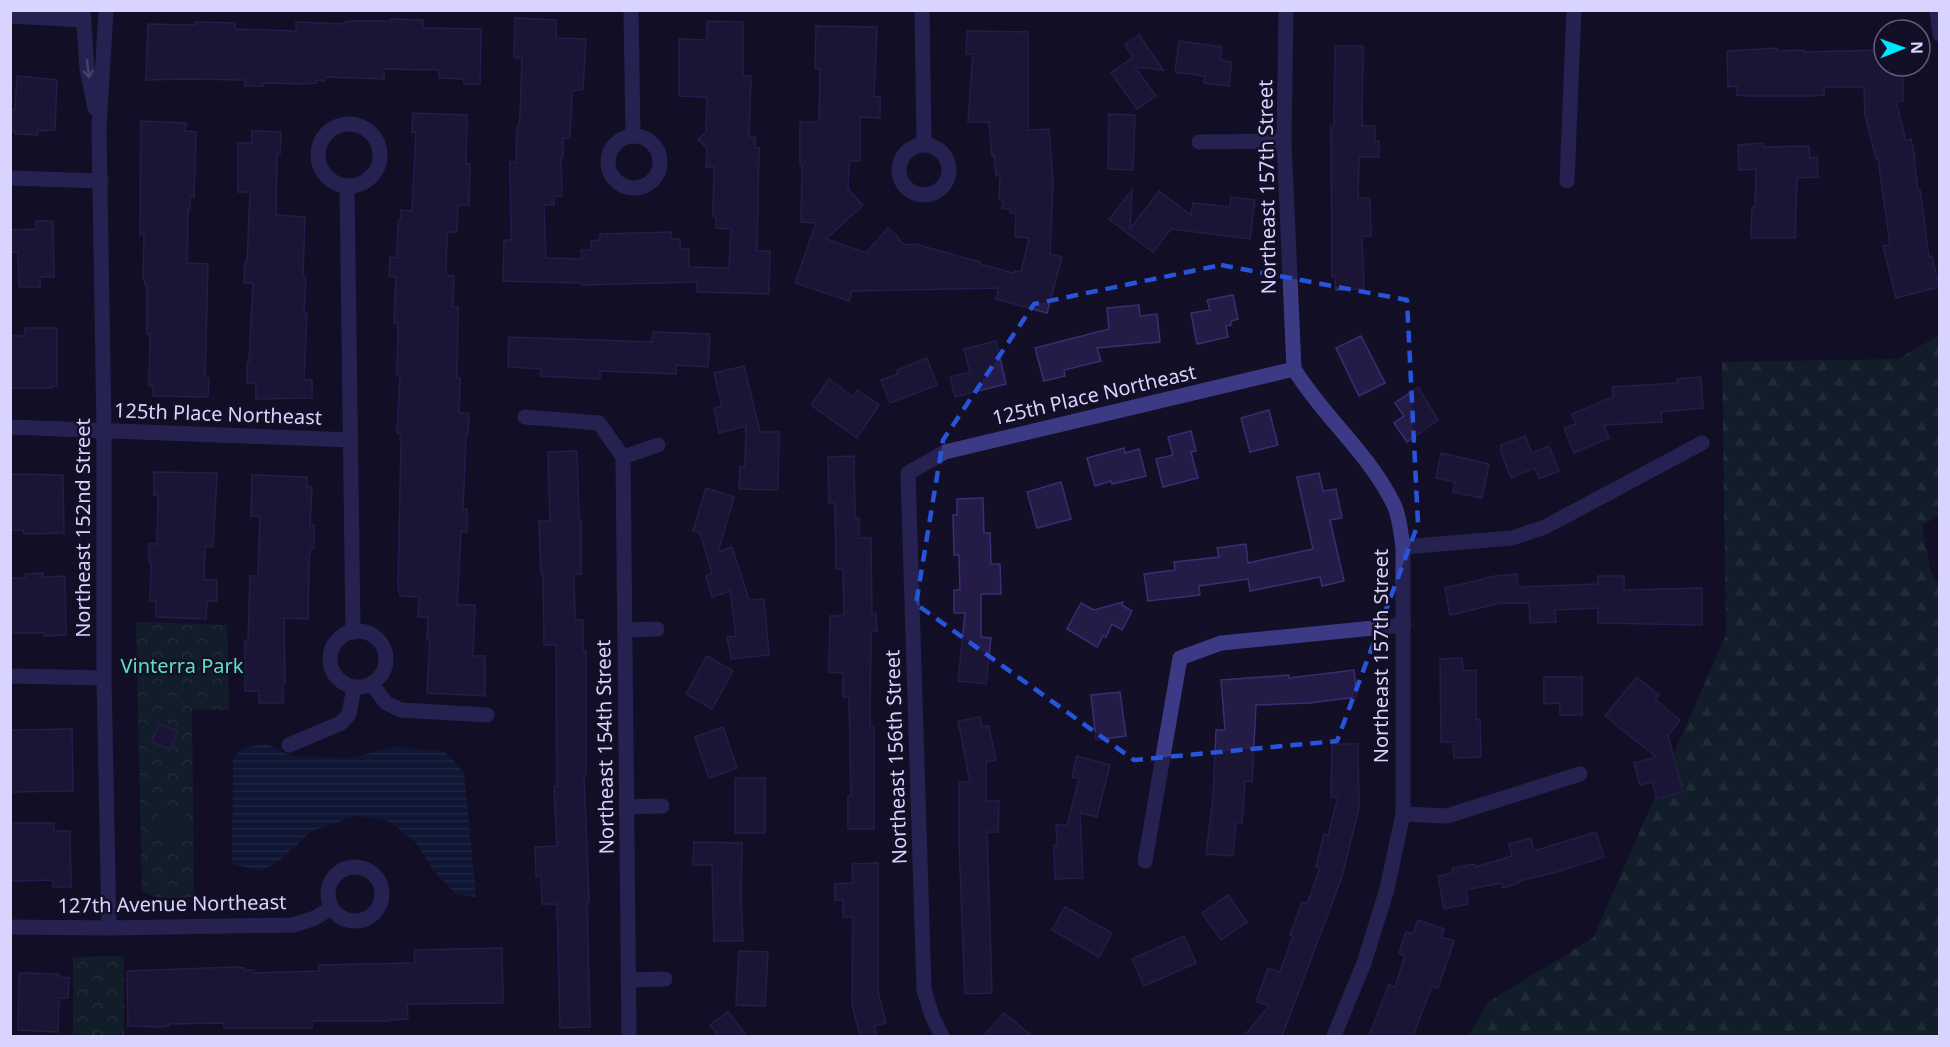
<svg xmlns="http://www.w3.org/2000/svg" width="1950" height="1047" font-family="'Noto Sans',sans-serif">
<defs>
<pattern id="forest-firs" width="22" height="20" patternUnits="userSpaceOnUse" patternTransform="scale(1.5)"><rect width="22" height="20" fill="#12302f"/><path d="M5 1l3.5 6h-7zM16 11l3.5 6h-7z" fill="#344d4e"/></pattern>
<pattern id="park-crowns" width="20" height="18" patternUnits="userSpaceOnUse" patternTransform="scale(1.5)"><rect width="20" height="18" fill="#12302f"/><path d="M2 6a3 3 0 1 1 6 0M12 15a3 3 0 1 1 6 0" fill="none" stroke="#344d4e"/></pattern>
<pattern id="water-rules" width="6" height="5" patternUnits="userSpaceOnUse" patternTransform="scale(1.5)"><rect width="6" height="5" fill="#0c2248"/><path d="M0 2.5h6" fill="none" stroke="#2f4163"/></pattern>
</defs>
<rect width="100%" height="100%" fill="#130f26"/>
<polygon fill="url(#forest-firs)" points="1939,335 1939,515 1922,526 1931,573 1940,585 1939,1036 1468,1036 1488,1002 1593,938 1726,635 1722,362 1898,359"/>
<g fill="url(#park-crowns)">
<path d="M136,622L227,625L229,710L192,709L194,897C177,897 155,902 142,890Z"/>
<polygon points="124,956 124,1036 73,1036 73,957"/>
</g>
<polygon fill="#12302f" points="157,806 186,806 187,834 158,835"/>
<polygon fill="url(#water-rules)" points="266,744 291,756 352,758 392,747 444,751 464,773 476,897 456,894 434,871 415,842 389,821 355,816 312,831 280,860 262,871 232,864 233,758 243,748"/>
<g fill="#241b47" stroke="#3b2d73" stroke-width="1.5">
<polygon points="515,18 556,20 556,38 586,39 583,89 572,91 570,138 563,138 563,157 561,157 562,196 554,196 554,205 544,205 546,258 582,259 581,250 591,250 591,241 600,240 600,234 671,232 672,239 680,239 680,249 689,249 689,267 729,268 731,229 716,228 716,216 713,216 714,167 706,167 707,148 698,139 706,132 707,97 679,96 679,39 707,40 707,21 743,22 743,76 751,76 749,137 755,137 755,148 759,148 757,251 770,251 769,294 697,292 697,282 582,285 582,283 503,281 504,240 511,240 510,162 516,162 517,126 519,126 520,115 522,58 514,57"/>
<polygon points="391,19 423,20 423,28 481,29 480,84 464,84 464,79 439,78 439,70 384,69 384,79 326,77 325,81 316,80 316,83 308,83 308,84 263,83 263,86 245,86 245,80 186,79 146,80 148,24 196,25 196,22 235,23 235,29 296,31 296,22 344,24 344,22 351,21 391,21"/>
<polygon points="816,26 877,27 874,96 880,97 880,118 860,117 860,161 850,161 849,165 848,189 863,205 826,239 866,253 888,228 899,238 898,240 906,245 915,244 980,262 980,264 1013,273 1014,271 1021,272 1029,238 1015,237 1016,213 1010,213 1010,209 1002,209 1003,201 999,200 1000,175 996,176 994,155 992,156 989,122 968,122 973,54 966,54 967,31 1028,32 1028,130 1049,129 1053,182 1050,254 1062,257 1047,313 996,299 999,288 852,291 849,301 795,283 816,223 801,222 802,165 800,165 800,122 819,122 820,69 815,69"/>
<polygon points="1139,35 1163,70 1135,67 1156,96 1137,109 1111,73 1133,57 1125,45"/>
<polygon points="1179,41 1222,47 1220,60 1232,62 1229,86 1204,83 1205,76 1175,72"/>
<polygon points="1335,46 1363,46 1362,126 1375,126 1375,141 1379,141 1379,157 1359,157 1358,198 1370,198 1371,236 1362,236 1364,289 1336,290 1335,276 1332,277 1331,126 1334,126"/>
<polygon points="1777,48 1777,51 1805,50 1805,52 1884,50 1884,66 1903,66 1903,101 1896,101 1906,141 1911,139 1915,158 1914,158 1918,190 1920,190 1929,257 1932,256 1939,287 1896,298 1883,246 1890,245 1878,158 1876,159 1865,115 1864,87 1824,87 1824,95 1814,96 1746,96 1737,95 1737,86 1728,87 1727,51"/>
<polygon points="17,76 57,80 55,130 37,131 38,135 15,134 15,131 11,131 11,109 15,110"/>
<polygon points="413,113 467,115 466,164 470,164 469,205 458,205 457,232 447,232 446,275 454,276 453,307 458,307 457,378 460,378 459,413 469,413 468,434 466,434 463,509 467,509 467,532 461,531 457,605 475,605 473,656 485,656 485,696 427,693 430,640 427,640 428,617 418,617 419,597 400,596 400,590 398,590 401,442 400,441 400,433 397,433 400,376 397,376 398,329 397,323 394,323 396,277 389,276 390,257 397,258 398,220 401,220 401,210 412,211 416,132 412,132"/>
<polygon points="1109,114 1135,115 1133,170 1108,169"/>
<polygon points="141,121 186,123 185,131 196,132 194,197 190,196 190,209 188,209 187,263 208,264 205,378 209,378 208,397 153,396 153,386 149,386 150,334 147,334 147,286 145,285 145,280 143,280 144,234 140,234"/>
<polygon points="252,131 281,132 280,154 277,154 276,215 305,217 303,274 306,280 304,312 307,313 304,380 312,380 312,398 256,399 256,383 247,383 247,362 249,362 253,283 244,283 245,262 247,262 250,192 238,192 238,143 252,143"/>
<polygon points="1763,143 1763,147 1809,146 1810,158 1817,157 1818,177 1797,178 1795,238 1751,238 1752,207 1755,208 1756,169 1739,170 1738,145"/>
<polygon points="1132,190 1130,229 1159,191 1191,215 1193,203 1230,207 1231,197 1255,200 1250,239 1171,229 1153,252 1109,219"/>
<polygon points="36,221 53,221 54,277 40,277 40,287 19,287 18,252 10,252 10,230 36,229"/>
<polygon points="1233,295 1238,319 1231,321 1231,325 1226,326 1228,337 1197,344 1191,313 1210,310 1207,300"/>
<polygon points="1139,305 1140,316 1157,314 1160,342 1097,348 1101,361 1064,370 1065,376 1044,381 1035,348 1109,329 1107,308"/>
<polygon points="25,328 57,328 57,386 52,386 52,388 10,388 10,336 25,336"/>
<polygon points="653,332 710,334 708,367 676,365 676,374 600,371 600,379 541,376 541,369 508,367 509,337 652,342"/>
<polygon points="1361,336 1385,383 1359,396 1336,348"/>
<polygon points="996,341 1006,384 955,397 950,377 970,372 964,349"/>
<polygon points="927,358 937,385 890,403 881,380 898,374 897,370"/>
<polygon points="744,366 760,432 779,432 778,490 739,489 740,467 745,467 746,426 719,433 714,408 722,406 714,373"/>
<polygon points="1701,377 1703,408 1661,412 1662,422 1604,425 1609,438 1574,453 1564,428 1576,424 1572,414 1613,397 1612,387 1678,383 1677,379"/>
<polygon points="829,379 853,397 857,390 879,405 857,438 811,405"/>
<polygon points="1418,387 1438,420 1407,442 1394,423 1404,416 1395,403"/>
<polygon points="1269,410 1278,445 1250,452 1241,418"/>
<polygon points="1191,431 1196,451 1191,452 1198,478 1163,487 1156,459 1173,455 1168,437"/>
<polygon points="1525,436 1532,453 1549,446 1559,471 1539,479 1535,468 1511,478 1501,452 1501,445"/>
<polygon points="1124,448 1125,453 1139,449 1146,476 1112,484 1111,481 1095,486 1087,458"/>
<polygon points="577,451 579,520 581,520 581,574 574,574 575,620 583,620 583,651 586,651 586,774 584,774 589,902 587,902 590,1027 560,1028 557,904 542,904 541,876 536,877 535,847 557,846 554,786 557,786 556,645 544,645 543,574 541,574 539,521 550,521 548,452"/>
<polygon points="1441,453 1489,464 1482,498 1453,492 1455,482 1436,478"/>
<polygon points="854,456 855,518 859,518 859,538 871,538 872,614 876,614 877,631 871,631 870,726 874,726 874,829 848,829 848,796 851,796 849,697 843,697 843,673 829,672 830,616 844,616 843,569 836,569 835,503 829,503 828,457"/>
<polygon points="154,472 217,473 213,547 205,547 204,580 217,580 217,601 207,601 206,619 156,617 156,601 150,601 151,562 149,562 149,544 157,544 158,495 154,495"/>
<polygon points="1319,473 1323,491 1336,489 1342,518 1330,520 1344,581 1322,586 1320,577 1250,591 1248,579 1199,586 1200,595 1148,601 1144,574 1175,570 1174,562 1219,557 1217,548 1246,544 1248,563 1313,549 1297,477"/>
<polygon points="10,474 63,475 64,533 24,534 23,530 10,530"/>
<polygon points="252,475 307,477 307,487 312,487 310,525 314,525 314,548 311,548 309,559 308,619 284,618 285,683 283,683 283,703 259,703 259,691 245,691 245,641 248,641 250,576 258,576 260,516 251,516"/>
<polygon points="1061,482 1071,519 1037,528 1027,492"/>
<polygon points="706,488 734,497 718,552 732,547 749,600 764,599 769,655 731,659 727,637 736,636 730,591 712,597 706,576 712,573 700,533 693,531"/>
<polygon points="983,498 984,533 990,533 991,564 1000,564 1001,594 981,594 981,637 991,638 986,684 958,681 965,613 954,613 954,590 960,590 959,555 954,555 953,515 957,515 957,499"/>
<polygon points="43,573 43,577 65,576 66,635 44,636 44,633 10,633 10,578 25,578 25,574"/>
<polygon points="1517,574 1518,587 1598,584 1598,576 1624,576 1624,590 1702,588 1702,625 1598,623 1598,608 1555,610 1556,622 1530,623 1529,603 1501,603 1450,615 1445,588 1495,576"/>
<polygon points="1123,602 1122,605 1132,611 1122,630 1112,624 1106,637 1103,636 1097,647 1067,629 1081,603 1094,610"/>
<polygon points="707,656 733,671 712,709 686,694"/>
<polygon points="1462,658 1463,671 1476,670 1476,720 1480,719 1481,757 1454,758 1453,742 1441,742 1440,659"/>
<polygon points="1354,670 1357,697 1309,703 1256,705 1252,782 1245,781 1242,823 1236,822 1233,856 1206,854 1213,798 1216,730 1225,730 1221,680 1289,675 1289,678"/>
<polygon points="1544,677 1582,677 1582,715 1560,715 1560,703 1544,704"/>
<polygon points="1637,677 1659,695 1655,699 1680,720 1668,736 1683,792 1657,799 1652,782 1640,785 1634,763 1656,757 1605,716"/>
<polygon points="1120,692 1126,736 1096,740 1091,695"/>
<polygon points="980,717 982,727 989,726 996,760 986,762 986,801 999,801 998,832 987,832 992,993 965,994 959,842 959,782 970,782 958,721"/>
<polygon points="159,724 178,731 170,749 152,742"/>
<polygon points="723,727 737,768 709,778 695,737"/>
<polygon points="72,729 73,791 10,792 10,730"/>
<polygon points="1332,744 1358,744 1359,808 1342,877 1282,1036 1244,1036 1269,1006 1256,1001 1268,968 1280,972 1293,936 1290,935 1302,902 1307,904 1320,868 1316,867 1324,834 1328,835 1338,797 1331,797"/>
<polygon points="1077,756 1110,765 1097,817 1080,813 1083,878 1055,879 1054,845 1057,845 1056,825 1067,825 1079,779 1072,777"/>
<rect x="735" y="778" width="30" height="55"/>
<polygon points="10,823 54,823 54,831 70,831 71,887 53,887 53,880 10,881"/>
<polygon points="1596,832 1604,857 1557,872 1519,881 1519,883 1503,888 1501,883 1466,890 1468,904 1444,909 1438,876 1453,873 1452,868 1474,864 1475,867 1512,856 1509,844 1531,838 1534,851"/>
<polygon points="694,842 742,843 741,898 743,941 714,941 712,865 693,865"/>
<polygon points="878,863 878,992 886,1023 874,1026 877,1036 860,1036 852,1004 853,917 843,917 843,900 835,900 835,884 853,883 852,864"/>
<polygon points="1228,895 1247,922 1221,940 1202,913"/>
<polygon points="1065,907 1112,933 1099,957 1052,930"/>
<polygon points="1418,920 1444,929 1441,937 1454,941 1438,988 1432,986 1413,1036 1369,1036 1389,985 1395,987 1405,956 1399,953 1406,932 1413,934"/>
<polygon points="1184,936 1196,963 1144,986 1132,959"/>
<polygon points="502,948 503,1003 407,1004 408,1019 389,1020 389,1021 312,1021 312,1028 224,1028 224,1023 168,1024 169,1026 161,1027 128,1026 127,971 235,967 244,968 244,970 254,970 254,973 319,971 319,965 415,963 414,950"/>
<polygon points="739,951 768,952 765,1006 736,1005"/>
<polygon points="19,973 59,974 59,977 69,978 68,998 59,998 58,1032 18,1030"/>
<polygon points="728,1012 747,1036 719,1036 710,1025"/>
<polygon points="1004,1013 1032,1036 984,1036"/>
</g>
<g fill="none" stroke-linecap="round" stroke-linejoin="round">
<g stroke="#3d3a85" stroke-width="15">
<polyline points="83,10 87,69 95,108"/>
<polyline points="106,10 99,128 104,430 104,678 109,928"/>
<polyline points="631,10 633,136"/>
<polyline points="922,10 924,144"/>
<path d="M1286,10L1284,141L1294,369C1324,418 1371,455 1395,507C1400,519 1401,535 1403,547V814L1387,889L1364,963L1334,1036"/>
<polyline points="1937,10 1940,34"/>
<polyline points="10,16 84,20"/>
<circle cx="349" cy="155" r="31"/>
<circle cx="634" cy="162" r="26"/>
<polyline points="1199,142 1284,141"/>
<circle cx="924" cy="170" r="25"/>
<polyline points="10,178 101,181"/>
<polyline points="1567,181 1574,10"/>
<polyline points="347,186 353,632"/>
<polyline points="525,417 599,423 623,457"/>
<polyline points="10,427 351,440"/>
<polyline points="623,457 629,1036"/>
<polyline points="623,457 658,445"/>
<polyline points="1403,547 1512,538 1545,527 1702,443"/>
<polyline points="625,630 657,629"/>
<circle cx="358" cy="659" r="28"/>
<polyline points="10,676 104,678"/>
<polyline points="372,684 386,703 401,710 487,715"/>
<polyline points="289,745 341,723 349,714 354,687"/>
<polyline points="626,807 662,806"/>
<polyline points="1403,814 1447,816 1580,774"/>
<polyline points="1145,861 1180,658 1221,643 1404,625"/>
<circle cx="355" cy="894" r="27"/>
<polyline points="10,927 109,928 293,925 315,918 331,908"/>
<polyline points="628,980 665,979"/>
<polyline points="942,1036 932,1016 924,990 908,473 945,452 1294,369"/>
</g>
</g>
<defs><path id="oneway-shaft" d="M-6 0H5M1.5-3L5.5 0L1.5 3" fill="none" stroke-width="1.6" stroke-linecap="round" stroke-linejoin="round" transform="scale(1.5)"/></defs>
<use stroke="#837fbc" href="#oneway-shaft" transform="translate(88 69) rotate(83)"/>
<path d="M0 0H1950V1047H0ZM1221,265L1407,300L1418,524L1337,741L1134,760L916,604L943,440L1034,304Z" fill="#130f26" fill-opacity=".55" fill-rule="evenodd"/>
<path fill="none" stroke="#2655da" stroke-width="4.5" stroke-dasharray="12 8" stroke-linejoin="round" d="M1221,265L1407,300L1418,524L1337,741L1134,760L916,604L943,440L1034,304Z"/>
<g text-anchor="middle" stroke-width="5" stroke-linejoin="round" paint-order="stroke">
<g font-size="20" fill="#d9d4ff" stroke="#130f26">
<text transform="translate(1267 187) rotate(-91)" y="7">Northeast 157th Street</text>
<text transform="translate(1094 395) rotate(-13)" y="7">125th Place Northeast</text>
<text transform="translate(218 414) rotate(2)" y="7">125th Place Northeast</text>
<text transform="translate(83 528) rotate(-90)" y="7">Northeast 152nd Street</text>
<text transform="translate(1381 656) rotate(-90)" y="7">Northeast 157th Street</text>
<text transform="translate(605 747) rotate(-91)" y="7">Northeast 154th Street</text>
<text transform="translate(896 757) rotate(-92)" y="7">Northeast 156th Street</text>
<text transform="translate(172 904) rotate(-1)" y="7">127th Avenue Northeast</text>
</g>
<g font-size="20" fill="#5fe0c0" stroke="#130f26">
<text x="182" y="673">Vinterra Park</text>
</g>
</g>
<rect width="1950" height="1047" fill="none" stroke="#d9d4ff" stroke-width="24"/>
<g transform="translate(1902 48) rotate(89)"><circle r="28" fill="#130f26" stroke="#625e7d" stroke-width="1.5"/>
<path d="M0-4.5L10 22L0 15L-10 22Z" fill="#00e5ff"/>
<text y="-9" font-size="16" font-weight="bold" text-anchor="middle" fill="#d9d4ff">N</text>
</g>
</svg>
